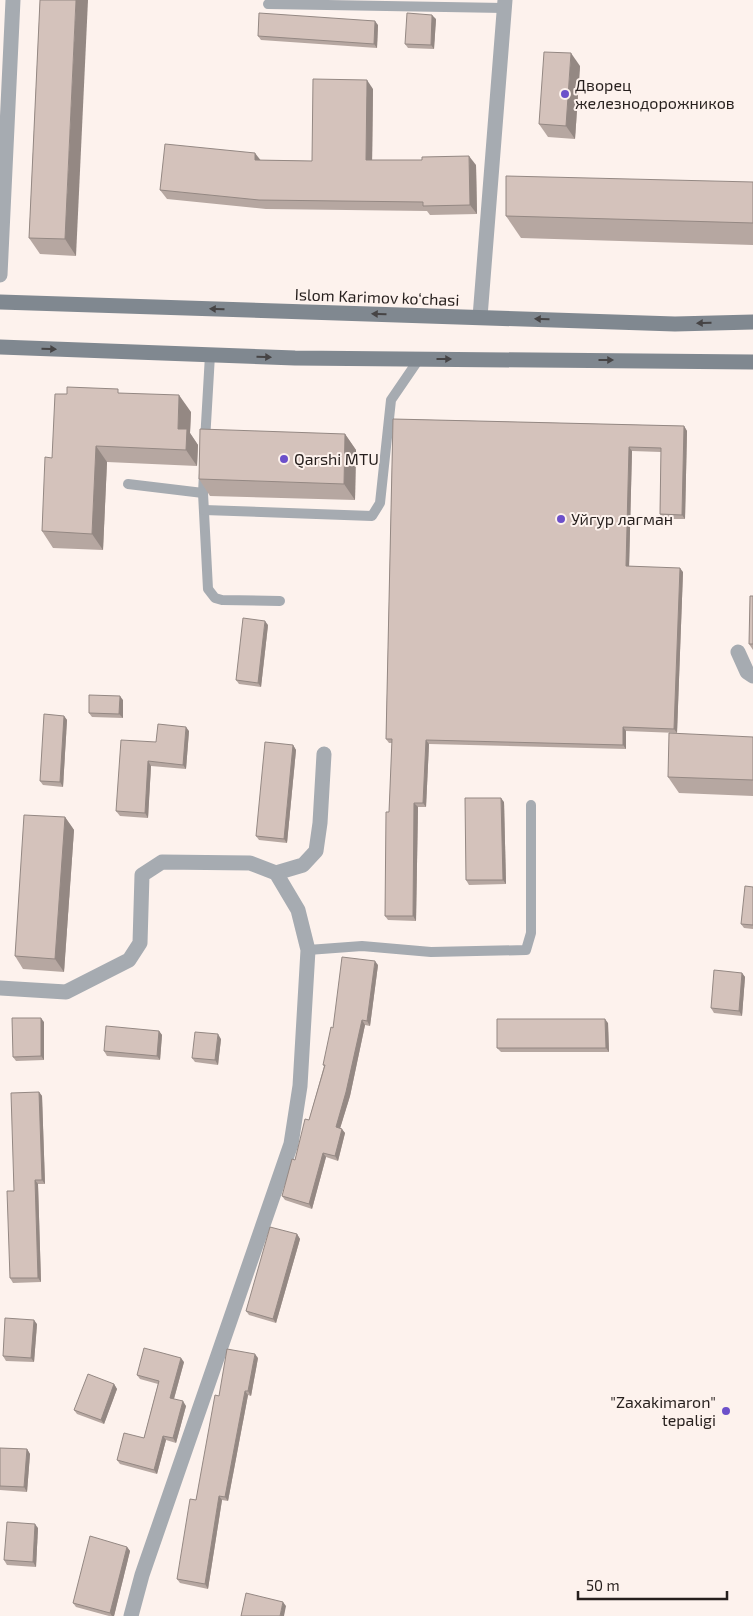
<svg xmlns="http://www.w3.org/2000/svg" width="753" height="1616" font-family="'Exo 2',sans-serif">
<rect width="100%" height="100%" fill="#fdf2ed"/>
<g fill="none" stroke-linecap="round" stroke-linejoin="round">
<g stroke="#a6abb1" stroke-width="10">
<polyline points="268,4 504,8"/>
<polyline points="205,441 210,355"/>
<polyline points="204,473 203,493 208,589 215,598 222,600 280,601"/>
<polyline points="128,484 203,493"/>
<polyline points="204,510 372,516 380,503 391,400 419,359"/>
<polyline points="308,950 362,946 431,952 526,950 531,933 531,805"/>
</g>
<g stroke="#a6abb1" stroke-width="15">
<polyline points="480,317 505,0"/>
<polyline points="738,652 747,672 753,676"/>
<polyline points="276,873 303,865 316,851 320,823 324,754"/>
<polyline points="0,988 66,992 129,960 140,943 142,875 162,862 250,863 276,873 298,910 308,950 300,1086 291,1144 142,1575 131,1616"/>
</g>
<polyline stroke="#a6abb1" stroke-width="15" points="0,275 13,0"/>
<g stroke="#808890" stroke-width="15">
<polyline points="0,302 675,324 753,322"/>
<polyline points="0,347 295,358 753,362"/>
</g>
</g>
<g fill="#b6a7a1">
<polygon points="40,0 76,256 40,254 29,238"/>
<polygon points="436,19 434,49 408,48 405,44"/>
<polygon points="378,25 377,48 261,40 258,36"/>
<polygon points="580,66 575,139 548,137 539,124"/>
<polygon points="373,89 372,160 476,165 477,214 430,215 427,211 266,209 167,199 160,190 260,160 312,161"/>
<polygon points="753,182 753,245 521,238 506,216"/>
<polygon points="121,393 191,412 190,433 198,445 197,466 107,462 103,550 53,548 42,531 52,458 67,394"/>
<polygon points="393,419 684,426 687,431 685,519 663,519 660,514 661,452 632,451 629,566 683,572 677,733 626,731 626,749 429,744 426,807 418,807 416,921 388,920 385,916 392,743 389,743 386,739"/>
<polygon points="345,434 356,450 355,500 210,496 199,479"/>
<polygon points="753,596 753,650 749,644"/>
<polygon points="268,625 261,687 239,684 236,680"/>
<polygon points="123,700 123,718 92,717 89,713"/>
<polygon points="64,716 67,720 63,787 43,785 40,781"/>
<polygon points="189,731 186,769 151,766 148,818 120,816 116,811 156,742"/>
<polygon points="753,737 753,796 679,793 668,777"/>
<polygon points="293,745 296,750 287,843 259,840 256,836"/>
<polygon points="504,802 506,884 469,885 466,880"/>
<polygon points="65,817 74,830 64,972 23,969 15,956"/>
<polygon points="753,887 753,929 744,928 741,924"/>
<polygon points="378,965 370,1026 365,1025 350,1096 340,1128 345,1133 338,1161 326,1157 312,1209 285,1200 282,1196 309,1120 324,1066 323,1065"/>
<polygon points="742,973 745,977 742,1016 714,1013 711,1008"/>
<polygon points="44,1022 44,1060 16,1061 13,1057"/>
<polygon points="608,1023 609,1052 501,1052 497,1048"/>
<polygon points="159,1031 162,1035 160,1060 107,1056 104,1051"/>
<polygon points="221,1039 218,1065 195,1062 192,1058"/>
<polygon points="39,1092 42,1096 45,1184 38,1184 41,1282 13,1283 10,1278 14,1191"/>
<polygon points="297,1234 300,1239 276,1323 249,1315 246,1311"/>
<polygon points="37,1324 34,1362 6,1361 3,1356"/>
<polygon points="258,1358 251,1396 248,1395 228,1501 222,1500 208,1589 180,1583 177,1579 196,1500 219,1396"/>
<polygon points="184,1362 174,1399 186,1406 176,1443 166,1440 157,1474 120,1464 117,1460 144,1438 158,1384 140,1379 137,1375"/>
<polygon points="114,1384 117,1389 104,1424 77,1414 74,1410"/>
<polygon points="0,1448 27,1449 30,1454 27,1492 0,1490"/>
<polygon points="38,1528 36,1567 7,1565 4,1560"/>
<polygon points="127,1547 130,1551 114,1616 109,1616 76,1607 73,1603"/>
</g>
<g fill="#948883">
<polygon points="76,0 88,0 76,256 65,239"/>
<polygon points="432,15 436,19 434,49 431,45"/>
<polygon points="375,21 378,25 377,48 374,44"/>
<polygon points="571,53 580,66 575,139 566,126"/>
<polygon points="367,80 373,89 372,169 366,160"/>
<polygon points="255,153 262,162 255,160"/>
<polygon points="469,156 476,165 477,214 470,205"/>
<polygon points="179,395 191,412 190,433 198,445 197,466 186,450 178,429"/>
<polygon points="684,426 687,431 685,519 682,515"/>
<polygon points="345,434 356,450 355,500 344,484"/>
<polygon points="96,446 107,462 103,550 92,534"/>
<polygon points="629,447 632,451 629,570 626,566"/>
<polygon points="680,568 683,572 677,733 674,729"/>
<polygon points="265,621 268,625 261,687 258,683"/>
<polygon points="120,696 123,700 123,718 119,714"/>
<polygon points="64,716 67,720 63,787 60,782"/>
<polygon points="186,727 189,731 186,769 183,765"/>
<polygon points="623,727 626,731 626,749 623,745"/>
<polygon points="426,740 429,744 426,807 423,803"/>
<polygon points="293,745 296,750 287,843 284,839"/>
<polygon points="148,761 151,766 148,818 145,813"/>
<polygon points="501,798 504,802 506,884 503,880"/>
<polygon points="414,803 418,807 416,921 413,916"/>
<polygon points="65,817 74,830 64,972 55,959"/>
<polygon points="375,961 378,965 370,1026 367,1021"/>
<polygon points="742,973 745,977 742,1016 739,1011"/>
<polygon points="41,1018 44,1022 44,1060 41,1056"/>
<polygon points="605,1019 608,1023 609,1052 606,1048"/>
<polygon points="362,1020 365,1025 350,1096 339,1132 336,1127"/>
<polygon points="159,1031 162,1035 160,1060 157,1056"/>
<polygon points="218,1034 221,1039 218,1065 215,1060"/>
<polygon points="39,1092 42,1096 45,1184 42,1180"/>
<polygon points="342,1129 345,1133 338,1161 335,1156"/>
<polygon points="323,1153 326,1157 312,1209 309,1204"/>
<polygon points="35,1180 38,1184 41,1282 38,1278"/>
<polygon points="297,1234 300,1239 276,1323 273,1319"/>
<polygon points="34,1320 37,1324 34,1362 31,1358"/>
<polygon points="255,1354 258,1358 251,1396 248,1391"/>
<polygon points="181,1358 184,1362 173,1402 170,1398"/>
<polygon points="114,1384 117,1389 104,1424 101,1420"/>
<polygon points="245,1391 248,1395 228,1501 225,1497"/>
<polygon points="183,1401 186,1406 176,1443 173,1438"/>
<polygon points="163,1436 166,1440 157,1474 154,1470"/>
<polygon points="27,1449 30,1454 27,1492 24,1487"/>
<polygon points="219,1496 222,1500 208,1589 205,1584"/>
<polygon points="35,1524 38,1528 36,1567 33,1562"/>
<polygon points="127,1547 130,1551 114,1616 112,1616 110,1613"/>
<polygon points="283,1602 286,1606 284,1616 280,1616"/>
</g>
<g fill="#d4c2bb" stroke="#948883">
<polygon points="40,0 76,0 65,239 29,238"/>
<polygon points="259,13 375,21 374,44 258,36"/>
<polygon points="407,13 432,15 431,45 405,44"/>
<polygon points="544,52 571,53 566,126 539,124"/>
<polygon points="313,79 367,80 366,160 422,160 422,157 469,156 470,205 423,206 423,202 259,200 160,190 165,144 255,153 255,160 312,161"/>
<polygon points="506,176 753,182 753,223 506,216"/>
<polygon points="67,387 118,389 118,393 179,395 178,429 187,429 186,450 96,446 92,534 42,531 45,457 52,458 55,394 67,394"/>
<polygon points="393,419 684,426 682,515 660,514 661,448 629,447 626,566 680,568 674,729 623,727 623,745 426,740 423,803 414,803 413,916 385,916 386,812 389,812 392,739 386,739"/>
<polygon points="200,429 345,434 344,484 199,479"/>
<polygon points="750,596 753,596 753,644 749,644"/>
<polygon points="243,618 265,621 258,683 236,680"/>
<polygon points="89,695 120,696 119,714 89,713"/>
<polygon points="44,714 64,716 60,782 40,781"/>
<polygon points="158,724 186,727 183,765 148,761 145,813 116,811 121,740 156,742"/>
<polygon points="669,733 753,737 753,780 668,777"/>
<polygon points="265,742 293,745 284,839 256,836"/>
<polygon points="465,798 501,798 503,880 466,880"/>
<polygon points="24,815 65,817 55,959 15,956"/>
<polygon points="745,886 753,887 753,925 741,924"/>
<polygon points="342,957 375,961 367,1021 362,1020 346,1092 336,1127 342,1129 335,1156 323,1153 309,1204 282,1196 292,1159 295,1160 305,1119 309,1120 325,1065 323,1065 331,1027 333,1028"/>
<polygon points="714,970 742,973 739,1011 711,1008"/>
<polygon points="12,1018 41,1018 41,1056 13,1057"/>
<polygon points="497,1019 605,1019 606,1048 497,1048"/>
<polygon points="106,1026 159,1031 157,1056 104,1051"/>
<polygon points="195,1032 218,1034 215,1060 192,1058"/>
<polygon points="39,1092 42,1180 35,1180 38,1278 10,1278 7,1191 14,1191 11,1093"/>
<polygon points="270,1227 297,1234 273,1319 246,1311"/>
<polygon points="5,1318 34,1320 31,1358 3,1356"/>
<polygon points="144,1348 181,1358 170,1398 183,1401 173,1438 163,1436 154,1470 117,1460 124,1433 144,1438 159,1381 137,1375"/>
<polygon points="227,1349 255,1354 248,1391 245,1391 225,1497 219,1496 205,1584 177,1579 190,1499 196,1500 215,1395 219,1396"/>
<polygon points="88,1374 114,1384 101,1420 74,1410"/>
<polygon points="0,1448 27,1449 24,1487 0,1486"/>
<polygon points="7,1522 35,1524 33,1562 4,1560"/>
<polygon points="90,1536 127,1547 110,1613 73,1603"/>
<polygon points="246,1593 283,1602 280,1616 241,1616"/>
</g>
<defs><path id="oneway-solid" d="M-6-.8H1V-3.2L6.5 0L1 3.2V.8H-6Z" transform="scale(1.25)"/></defs>
<g fill="#464445">
<use href="#oneway-solid" transform="translate(217 309) rotate(-178)"/>
<use href="#oneway-solid" transform="translate(379 314) rotate(-178)"/>
<use href="#oneway-solid" transform="translate(542 319) rotate(-178)"/>
<use href="#oneway-solid" transform="translate(704 323) rotate(179)"/>
<use href="#oneway-solid" transform="translate(49 349) rotate(2)"/>
<use href="#oneway-solid" transform="translate(264 357) rotate(2)"/>
<use href="#oneway-solid" transform="translate(444 359)"/>
<use href="#oneway-solid" transform="translate(606 360)"/>
</g>
<g fill="#6c50ca" stroke="#fdf2ed" stroke-width="2">
<circle cx="565" cy="94" r="5"/>
<circle cx="284" cy="459" r="5"/>
<circle cx="561" cy="519" r="5"/>
<circle cx="726" cy="1411" r="5"/>
</g>
<g text-anchor="middle" stroke-width="4" stroke-linejoin="round" paint-order="stroke">
<g font-size="16" fill="#261f1d" stroke="#fdf2ed" text-anchor="start">
<text x="575" y="91">Дворец<tspan x="575" dy="18">железнодорожников</tspan></text>
<text x="294" y="465">Qarshi MTU</text>
<text x="571" y="525">Уйгур лагман</text>
<text x="716" y="1408" text-anchor="end">"Zaxakimaron"<tspan x="716" dy="18">tepaligi</tspan></text>
</g>
<g font-size="16" fill="#261f1d" stroke="#fdf2ed">
<text transform="translate(377 297) rotate(2)" y="6">Islom Karimov ko‘chasi</text>
</g>
</g>
<path d="M578 1591v8h149v-8" fill="none" stroke="#261f1d" stroke-width="2.5"/>
<text x="586" y="1591" font-size="15" fill="#261f1d" stroke="#fdf2ed" stroke-width="4" paint-order="stroke">50 m</text>
</svg>
